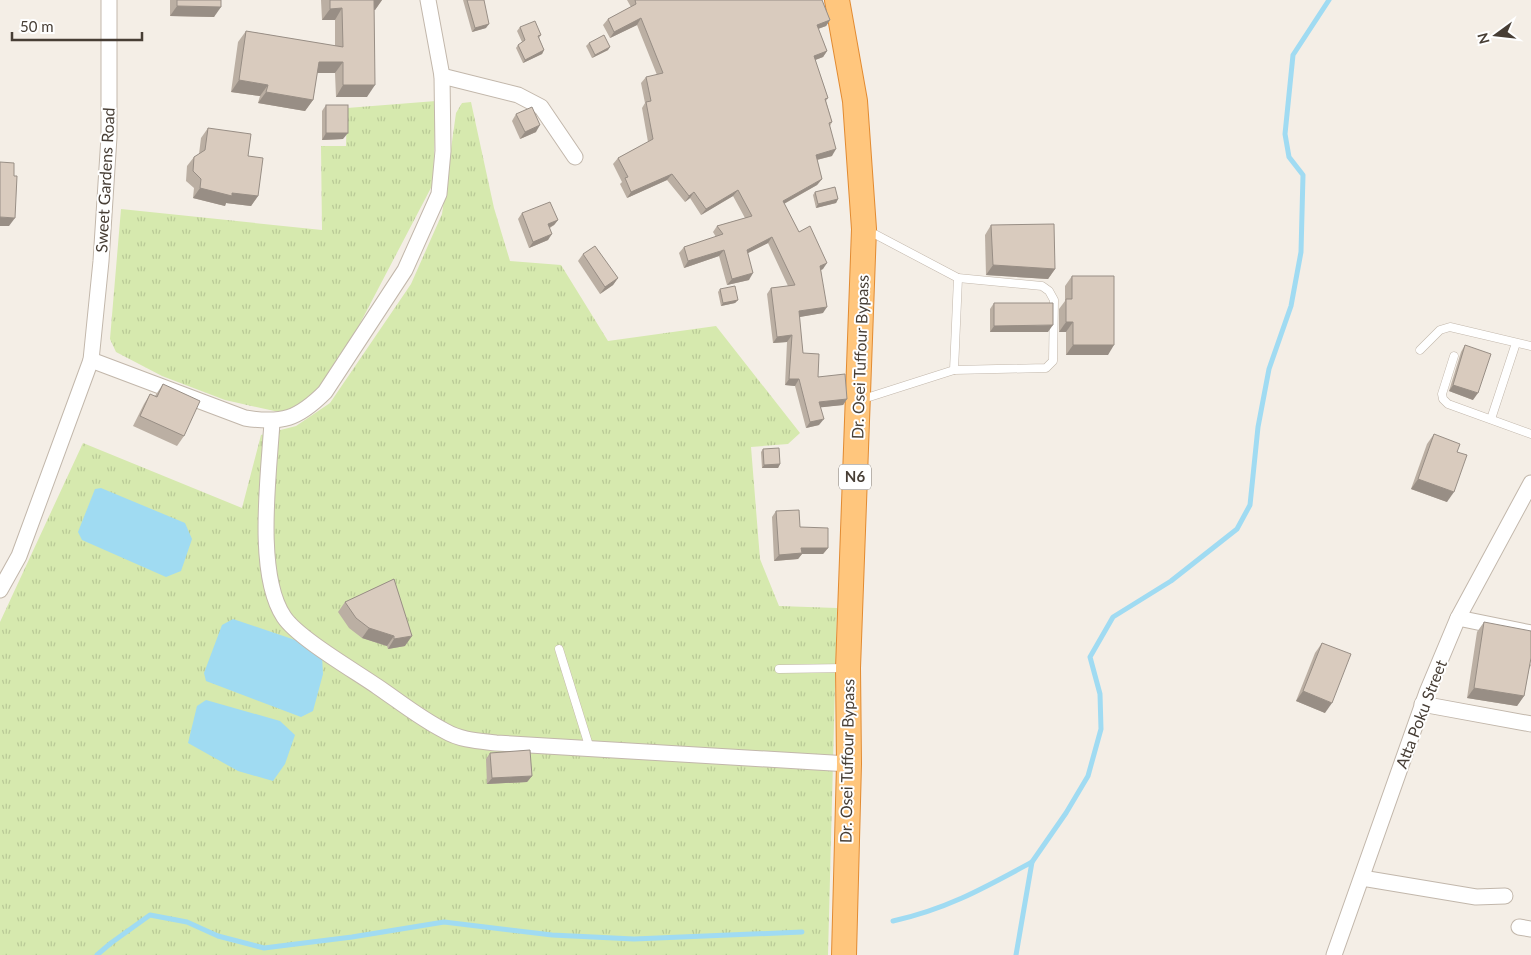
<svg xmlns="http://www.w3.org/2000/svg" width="1531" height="955" font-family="Lato,sans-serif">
<defs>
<pattern id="grass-tufts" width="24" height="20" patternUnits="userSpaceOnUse" patternTransform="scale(1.25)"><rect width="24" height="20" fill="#d6e9ae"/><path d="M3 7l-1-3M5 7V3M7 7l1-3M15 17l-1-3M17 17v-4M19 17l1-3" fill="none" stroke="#b9c996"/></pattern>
</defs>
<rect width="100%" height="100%" fill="#f4eee6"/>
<g fill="url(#grass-tufts)">
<polygon points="436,101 433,184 332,377 302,407 279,412 225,400 162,376 116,352 110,339 121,209 322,230 321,146 346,146 347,108"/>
<polygon points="471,102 494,208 510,261 561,265 608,341 716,326 800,433 788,444 751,447 760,559 779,606 837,608 828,955 0,955 0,622 83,443 242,508 261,435 296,426 330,403 411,284 442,214 456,113 462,103"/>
</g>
<g fill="#a0dbf2">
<polygon points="101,488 185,523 192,539 181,571 166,577 82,540 78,532 95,489"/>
<polygon points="233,619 307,644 322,657 323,674 313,711 301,717 206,681 204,673 222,625"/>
<polygon points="206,700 280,721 295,735 285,764 273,781 238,771 188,743 197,706"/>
</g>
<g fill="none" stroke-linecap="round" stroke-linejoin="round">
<g stroke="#a0dbf2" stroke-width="5">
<path d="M893,921C947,909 984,888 1032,862"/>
<polyline points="97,955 111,943 150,915 187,922 218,936 264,948 352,937 444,922 552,935 634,939 802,932"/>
<polyline points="1016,955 1032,862 1066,813 1088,776 1101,729 1100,694 1090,657 1113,617 1171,581 1237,529 1250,505 1258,427 1269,369 1291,306 1301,252 1303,175 1289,157 1285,134 1293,55 1329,0"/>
</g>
<g stroke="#c2b7ab" stroke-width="9">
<g id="service">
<polyline points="1420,350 1440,330 1450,327 1531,346"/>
<polyline points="1454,356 1442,394 1443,399 1448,404 1531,434"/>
<polyline points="954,370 1046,368 1053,361 1054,300 1049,291 1042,286 958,278"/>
<polyline points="860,400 954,370 958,278 867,230"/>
<polyline points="1491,419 1516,343"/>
<polyline points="559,649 590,749"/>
<polyline points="779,669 846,668"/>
</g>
</g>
<g stroke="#c2b7ab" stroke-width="17">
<g id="minor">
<polyline points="442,76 518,95 541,107 575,157"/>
<path d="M91,360L245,418C282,424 298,419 325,392L405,270L439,194L443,151L442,76L428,0"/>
<path d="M272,422C269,473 255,574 284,617C298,638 355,671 378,687C400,702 421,719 445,731C460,740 479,741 496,743L849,764"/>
<polyline points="0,590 19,556 91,360 101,261 109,137 109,0"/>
<polyline points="1458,618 1531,633"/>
<polyline points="1422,704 1531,724"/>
<polyline points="1362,878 1476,897 1505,896"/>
<polyline points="1519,927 1531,929"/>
<polyline points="1334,955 1427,692 1458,618 1531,483"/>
</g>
</g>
<g stroke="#e28b32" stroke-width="26">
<polyline id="trunk" points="837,0 855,101 864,229 848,668 849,764 844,955"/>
</g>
<use href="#service" stroke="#fff" stroke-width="8"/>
<use href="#minor" stroke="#fff" stroke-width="15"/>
<use href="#trunk" stroke="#ffc67d" stroke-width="24"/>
</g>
<g fill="#bbafa3">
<polygon points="170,0 221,0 214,17 170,16"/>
<polygon points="321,0 382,0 375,10 374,10 367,97 336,97 335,73 317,73 313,100 305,111 258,103 260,96 231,92 238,42 246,31 335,46 335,20 322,20"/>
<polygon points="463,0 484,0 486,28 472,32"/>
<polygon points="627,0 822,0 830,20 826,26 818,29 827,51 823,57 815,60 828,98 826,101 832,122 830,126 832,156 817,160 822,179 817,185 784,204 799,232 823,269 821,270 823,313 799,317 803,353 818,377 847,399 843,405 821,407 819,425 806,428 795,386 785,385 787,342 773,343 767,294 771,288 788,286 768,243 748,253 749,280 727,285 719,256 684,268 679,253 684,247 716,237 713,232 717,226 745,218 733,196 701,215 690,198 685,202 667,180 627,198 620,184 622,182 613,164 618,158 648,142 642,108 645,103 641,83 646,77 657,75 637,25 610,38 603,25 608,19 631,7"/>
<polygon points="520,27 541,35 539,38 544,50 542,54 523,63 516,48 518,45 522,42 517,31"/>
<polygon points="589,43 608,50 592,58 586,46"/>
<polygon points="326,105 343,139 322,140 322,111"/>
<polygon points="516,114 536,132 520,139 512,121"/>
<polygon points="208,128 248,156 258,196 251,206 226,203 225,206 193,198 194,188 186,181 187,166 194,157 199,154 201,138"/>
<polygon points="815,192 838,199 836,203 816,208 813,195"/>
<polygon points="522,213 558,220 554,225 550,228 548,240 529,248 518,219"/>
<polygon points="991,225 1055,269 1048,279 986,275 985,235"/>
<polygon points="583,254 618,278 613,285 600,294 578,261"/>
<polygon points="1072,276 1108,355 1066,355 1066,332 1059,332 1059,309 1065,301 1065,286"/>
<polygon points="720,289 738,300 735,303 721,306 718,292"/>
<polygon points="994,303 1048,332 990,332 990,309"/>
<polygon points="1465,345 1473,400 1449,391 1461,352"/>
<polygon points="163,384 184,436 177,446 133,426 144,404 150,394 155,396"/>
<polygon points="1434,434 1457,452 1447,502 1411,489 1427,444"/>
<polygon points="763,449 780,464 778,468 762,468 761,452"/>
<polygon points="776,511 800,527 828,548 823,554 802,554 798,559 774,561 772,517"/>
<polygon points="394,579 405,646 388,649 387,646 362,638 349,628 338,612 345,602"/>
<polygon points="1484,622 1531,665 1529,669 1524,696 1517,706 1467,698 1477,632"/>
<polygon points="1322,643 1325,713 1296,701 1315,653"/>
<polygon points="490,753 532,776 527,782 487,784 486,759"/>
</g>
<g fill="#988e85">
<polygon points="373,0 382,0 375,10 366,10"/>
<polygon points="177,6 221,7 214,17 170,16"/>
<polygon points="342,8 335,20 322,20 330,9"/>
<polygon points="641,18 637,25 610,38 614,32"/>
<polygon points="830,20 826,26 812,31 817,25"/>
<polygon points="489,24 486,28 472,32 475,28"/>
<polygon points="610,47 608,50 592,58 595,55"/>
<polygon points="544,50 542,54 523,63 525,60"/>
<polygon points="827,51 823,57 810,62 814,56"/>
<polygon points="319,62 343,62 335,73 311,73"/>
<polygon points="239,80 268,85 260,96 231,92"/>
<polygon points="343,85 375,85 367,97 336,97"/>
<polygon points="266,92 313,100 305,111 258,103"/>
<polygon points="540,125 536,132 520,139 525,132"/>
<polygon points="326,133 348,133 343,139 322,140"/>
<polygon points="836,149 832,156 812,161 816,155"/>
<polygon points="672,174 667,180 627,198 631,192"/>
<polygon points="822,179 817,185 778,207 783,201"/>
<polygon points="200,188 258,196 251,206 226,203 225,206 193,198"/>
<polygon points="738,190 733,196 701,215 706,209"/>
<polygon points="694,192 690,198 685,202 689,196"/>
<polygon points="838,199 836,203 816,208 818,204"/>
<polygon points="0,217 15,218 9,226 0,226"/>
<polygon points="558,220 554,225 544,230 548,224"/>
<polygon points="552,234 548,240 529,248 533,242"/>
<polygon points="772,237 768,243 742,256 747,250"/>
<polygon points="724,250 719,256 684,268 688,261"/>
<polygon points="827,263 823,269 816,272 820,266"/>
<polygon points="993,265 1055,269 1048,279 986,275"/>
<polygon points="753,273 749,280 727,285 732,279"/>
<polygon points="618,278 613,285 600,294 605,287"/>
<polygon points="738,300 735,303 721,306 723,303"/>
<polygon points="827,307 823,313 794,318 799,311"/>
<polygon points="1066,322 1073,322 1066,332 1059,332"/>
<polygon points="1053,325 1048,332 990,332 994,326"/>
<polygon points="792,335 787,342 773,343 777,337"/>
<polygon points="1073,345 1114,345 1108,355 1066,355"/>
<polygon points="789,379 799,379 795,386 785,385"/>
<polygon points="1453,385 1478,393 1473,400 1449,391"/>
<polygon points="847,399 843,405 815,408 819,402"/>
<polygon points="824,419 819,425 806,428 810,422"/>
<polygon points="780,464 778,468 762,468 764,465"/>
<polygon points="1418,479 1454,492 1447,502 1411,489"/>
<polygon points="801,548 828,548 823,554 802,554 798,559 774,561 779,555"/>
<polygon points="369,628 394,636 387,646 362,638"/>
<polygon points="412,636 405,646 388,649 394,639"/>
<polygon points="1474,688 1524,696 1517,706 1467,698"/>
<polygon points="1303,691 1332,703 1325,713 1296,701"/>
<polygon points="532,776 527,782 487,784 492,778"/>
</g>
<g fill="#d9cbbe" stroke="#988e85">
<polygon points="177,0 221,0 221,7 177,6"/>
<polygon points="330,0 374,0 375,85 343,85 343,62 319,62 313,100 266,92 268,85 239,80 246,31 343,47 342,8 330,9"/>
<polygon points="467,0 484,0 489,24 475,28"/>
<polygon points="635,0 822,0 830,20 817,25 827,51 814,56 828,98 825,99 832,122 829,123 836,149 816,155 822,179 783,201 799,232 810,226 827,263 820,266 827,307 799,311 803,353 819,354 818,377 845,374 847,399 819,402 824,419 810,422 799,379 789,379 792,335 777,337 771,288 795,285 772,237 747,250 753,273 732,279 724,250 688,261 684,247 723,234 717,226 752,216 738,190 706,209 694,192 689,196 672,174 631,192 625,178 628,177 618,158 653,139 646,102 651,101 646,77 663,73 641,18 614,32 608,19 636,4"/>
<polygon points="535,21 541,35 538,36 544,50 525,60 518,45 525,40 520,27"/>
<polygon points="604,35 610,47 595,55 589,43"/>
<rect x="326" y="105" width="22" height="28"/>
<polygon points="532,107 540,125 525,132 516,114"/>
<polygon points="208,128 251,134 248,156 263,158 258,196 232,193 232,196 200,188 201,179 193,171 194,157 205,150"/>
<polygon points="0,162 14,163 14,176 17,176 15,218 0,217"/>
<polygon points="835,187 838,199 818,204 815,192"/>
<polygon points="550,202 558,220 548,224 552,234 533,242 522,213"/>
<polygon points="1054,224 1055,269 993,265 991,225"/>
<polygon points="595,246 618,278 605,287 583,254"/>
<polygon points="1072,276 1114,276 1114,345 1073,345 1073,322 1066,322 1066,299 1072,299"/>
<polygon points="735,286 738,300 723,303 720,289"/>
<polygon points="994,303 1053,303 1053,325 994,326"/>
<polygon points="1465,345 1491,354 1478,393 1453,385"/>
<polygon points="163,384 200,401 184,436 140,416 150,394 157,397"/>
<polygon points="1434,434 1460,444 1457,452 1467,455 1454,492 1418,479"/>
<polygon points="779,448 780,464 764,465 763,449"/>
<polygon points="799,510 800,527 828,528 828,548 801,548 802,553 779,555 776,511"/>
<polygon points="394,579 412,636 394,639 394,636 369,628 356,618 345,602"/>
<polygon points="1484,622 1531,631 1531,658 1524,696 1474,688"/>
<polygon points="1322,643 1351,654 1332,703 1303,691"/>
<polygon points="530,750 532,776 492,778 490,753"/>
</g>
<g text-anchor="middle" stroke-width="4" stroke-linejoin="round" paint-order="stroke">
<rect fill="#fff" stroke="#7e7872" stroke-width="1" x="839" y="464.5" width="32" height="25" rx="4"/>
<g font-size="15" font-weight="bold" fill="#473e35">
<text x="855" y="482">N6</text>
</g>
<g font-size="16" fill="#473e35" stroke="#fff">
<text transform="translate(105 180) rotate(-87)" y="6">Sweet Gardens Road</text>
<text transform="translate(860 357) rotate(-88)" y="6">Dr. Osei Tuffour Bypass</text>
<text transform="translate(1421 714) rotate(-69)" y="6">Atta Poku Street</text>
<text transform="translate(847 761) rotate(-89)" y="6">Dr. Osei Tuffour Bypass</text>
</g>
</g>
<g transform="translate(1496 35) rotate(255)" stroke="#ffffff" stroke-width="4" paint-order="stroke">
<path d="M0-4L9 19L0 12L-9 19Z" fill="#473e35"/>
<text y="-8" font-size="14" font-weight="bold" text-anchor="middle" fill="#473e35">N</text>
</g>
<path d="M12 32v8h130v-8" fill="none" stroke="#473e35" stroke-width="2.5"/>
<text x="20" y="32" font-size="15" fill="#473e35" stroke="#ffffff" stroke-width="4" paint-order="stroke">50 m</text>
</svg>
